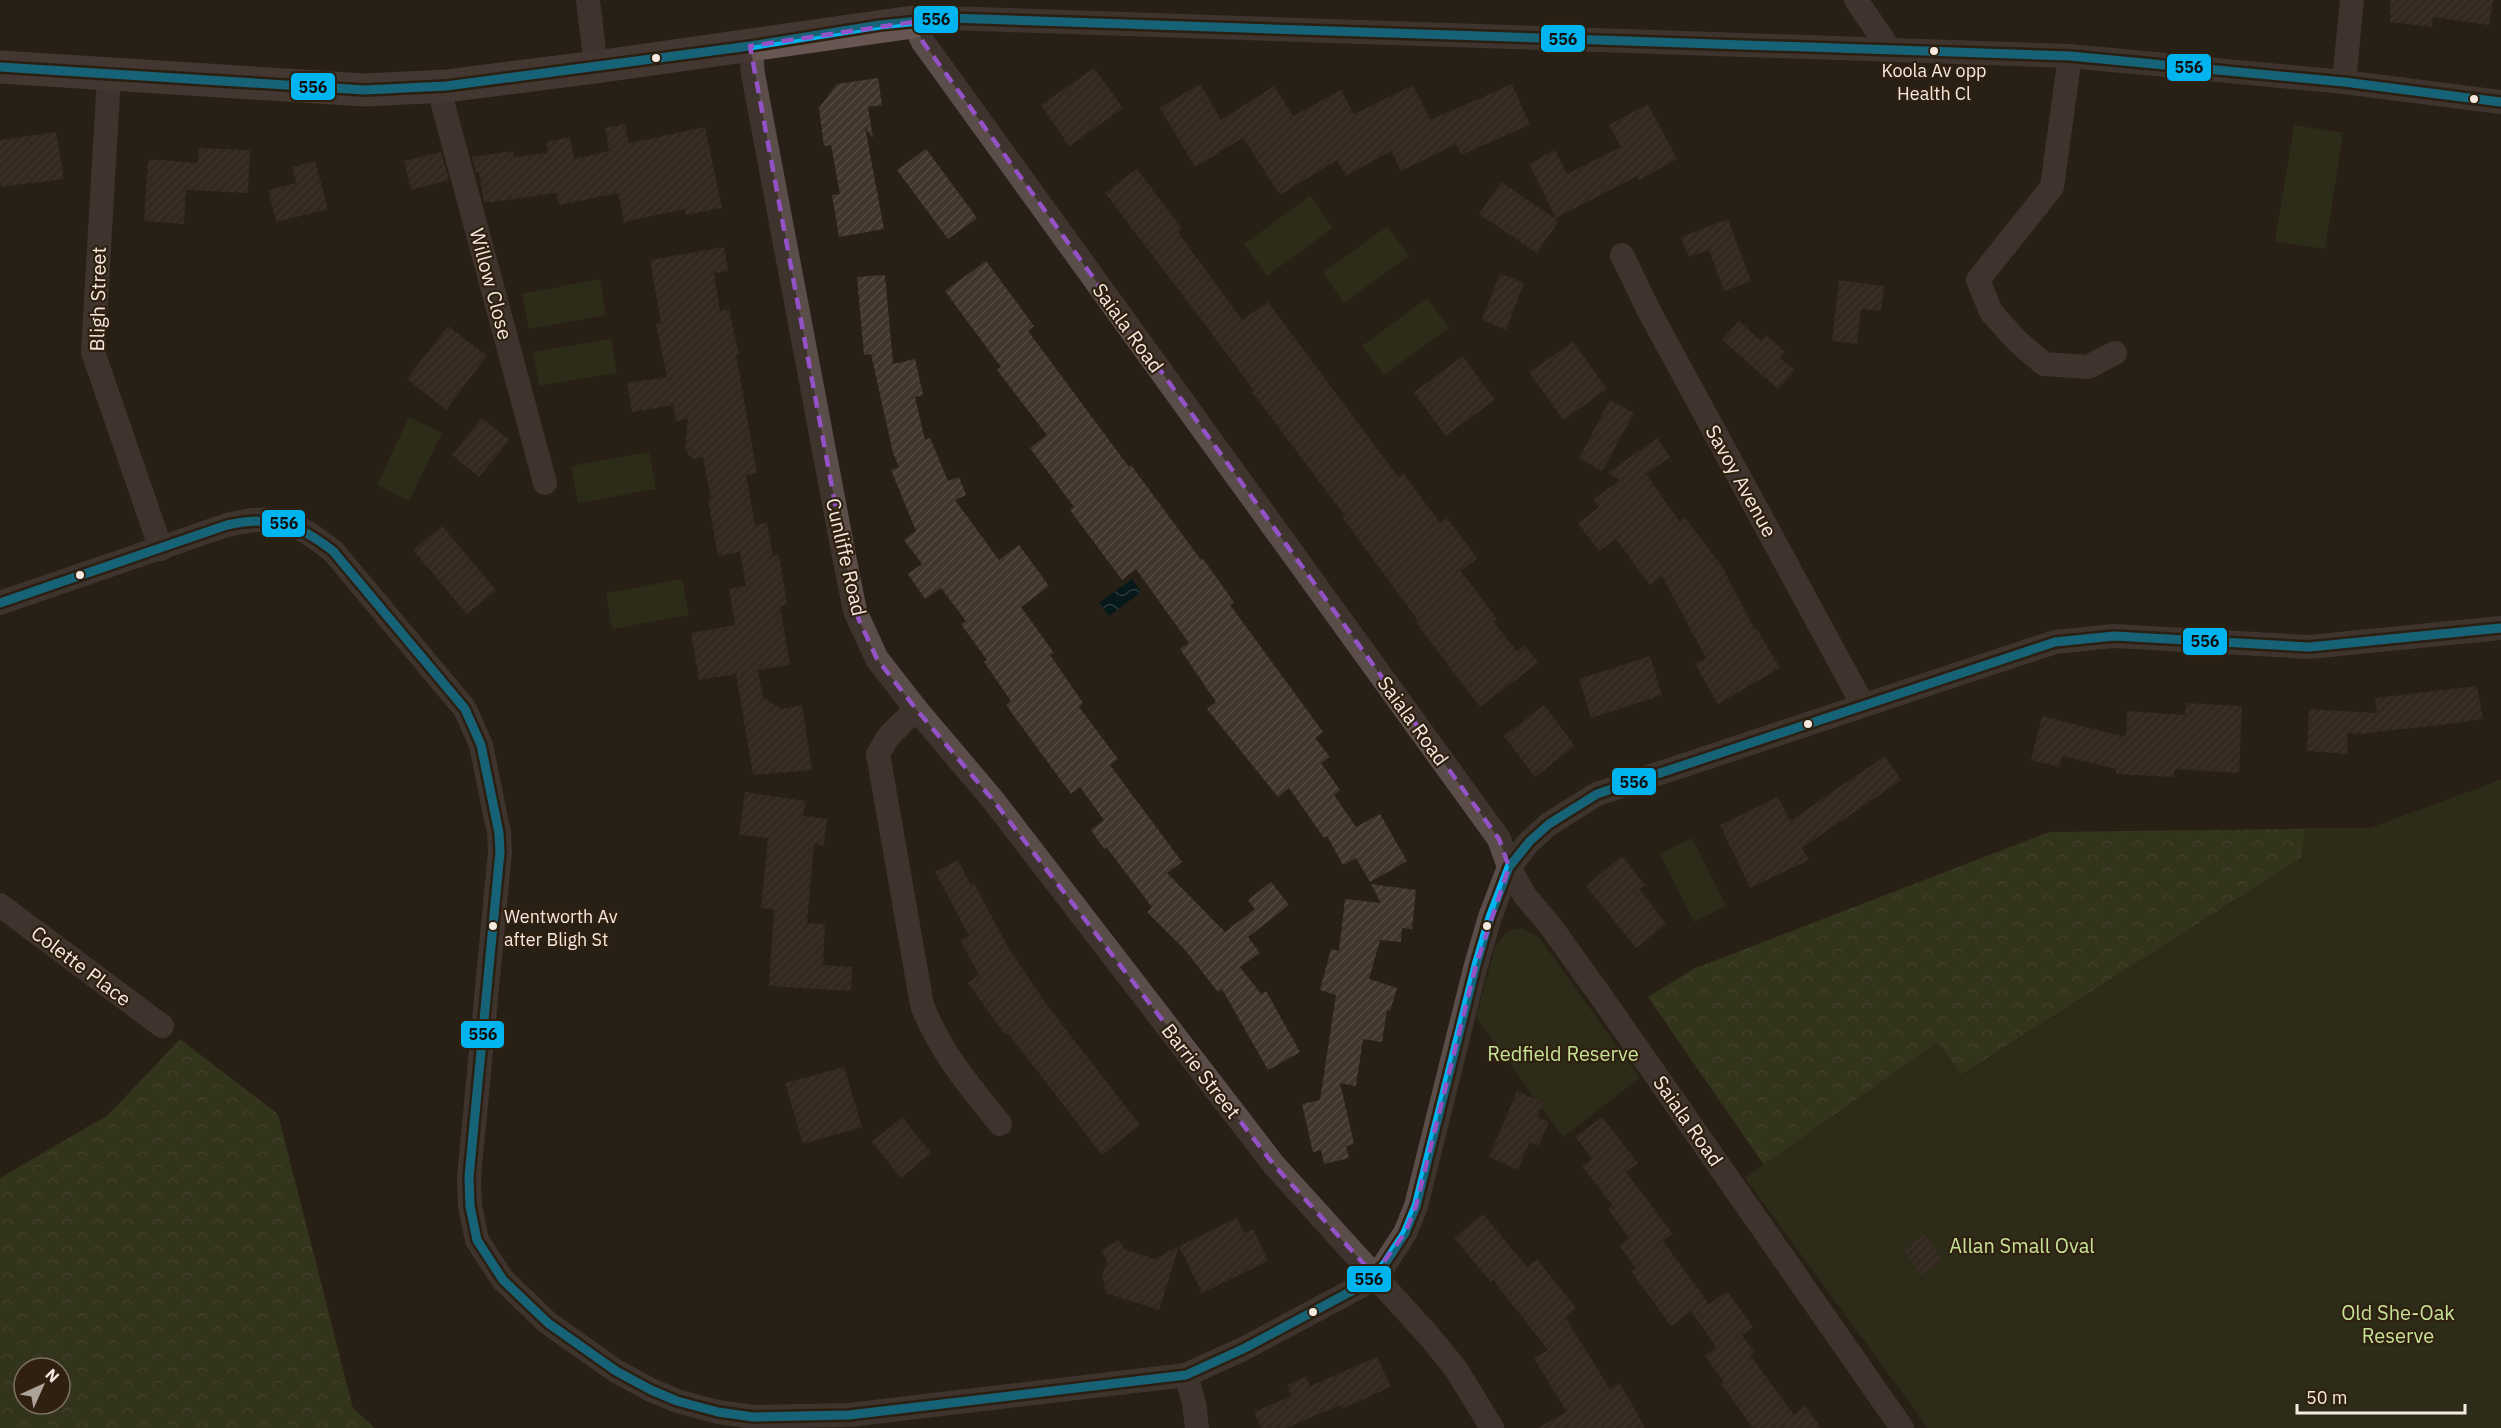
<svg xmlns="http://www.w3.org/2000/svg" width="2501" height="1428" font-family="'IBM Plex Sans',sans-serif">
<defs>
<pattern id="forest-crowns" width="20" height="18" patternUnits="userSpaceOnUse" patternTransform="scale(1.5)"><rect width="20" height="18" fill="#414e25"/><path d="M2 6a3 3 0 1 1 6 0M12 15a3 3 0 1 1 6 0" fill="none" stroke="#5d6844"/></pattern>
<pattern id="water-waves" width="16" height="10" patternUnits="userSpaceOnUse" patternTransform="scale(1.5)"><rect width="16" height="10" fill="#05181a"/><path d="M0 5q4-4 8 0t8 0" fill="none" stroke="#2a3a3b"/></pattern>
<pattern id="building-hatch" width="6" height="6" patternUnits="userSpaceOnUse" patternTransform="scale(1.5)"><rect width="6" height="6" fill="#41362e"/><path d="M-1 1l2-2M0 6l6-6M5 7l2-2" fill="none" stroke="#544a42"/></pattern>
</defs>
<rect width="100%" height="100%" fill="#281f16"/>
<g fill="url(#forest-crowns)" fill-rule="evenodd">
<polygon points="2501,780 2501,1428 2301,858 1961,1075 1938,1042 1764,1165 1648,997 1693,969 2049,832 2371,828"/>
<path d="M180,1039L278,1114L353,1408L375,1428H0V1178L108,1115ZM24,1368H60V1404H24Z"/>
</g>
<g fill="#323c1e">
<polygon points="2294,125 2343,133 2325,249 2275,241"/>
<polygon points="1310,196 1333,228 1267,276 1244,244"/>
<polygon points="1387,226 1409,256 1344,303 1323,273"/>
<polygon points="600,279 606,315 529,329 522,294"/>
<polygon points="1427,298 1449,328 1384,375 1362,346"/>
<polygon points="611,339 617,373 539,386 533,352"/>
<polygon points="409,417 442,433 409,501 377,485"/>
<polygon points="649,452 656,489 578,503 571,466"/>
<polygon points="682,579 689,615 612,629 606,593"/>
<polygon points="2501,780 2501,1428 1928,1428 1745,1178 1938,1042 1962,1075 2301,858 2305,829 2371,828"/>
<polygon points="1692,838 1726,906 1694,922 1660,854"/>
<polygon points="1522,928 1539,937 1640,1078 1563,1137 1476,1017 1495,947 1507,931"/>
</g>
<polygon fill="url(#water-waves)" points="1132,579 1141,592 1109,616 1099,603"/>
<g fill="url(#building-hatch)">
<polygon points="2390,0 2493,0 2489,25 2433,17 2432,27 2390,22"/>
<polygon points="1094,68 1123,108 1069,146 1041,105"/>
<polygon points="878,78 882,105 868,107 873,138 865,127 884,229 839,237 832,195 840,194 831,145 824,146 819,108 837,84"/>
<polygon points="1200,84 1221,120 1274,86 1293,116 1341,90 1354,114 1413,85 1430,120 1512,84 1530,125 1461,155 1456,144 1401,171 1391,151 1346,176 1337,160 1280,195 1243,138 1195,167 1160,108"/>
<polygon points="1648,104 1677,159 1639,180 1637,176 1556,218 1529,164 1555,150 1567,174 1621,147 1609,125"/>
<polygon points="625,124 629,143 705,127 722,208 686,215 685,209 624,222 618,193 559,205 556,193 484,203 479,172 476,173 472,157 513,151 515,157 548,153 546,142 570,137 574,159 609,151 605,128"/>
<polygon points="56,132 64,179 0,187 0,140"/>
<polygon points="199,148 250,150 248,193 186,190 184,224 144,221 148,159 198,163"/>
<polygon points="926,149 977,218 948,239 897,170"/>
<polygon points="441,152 449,180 411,190 404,161"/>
<polygon points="315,161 328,209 276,222 268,190 296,183 292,167"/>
<polygon points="1137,169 1182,229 1178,232 1242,320 1268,302 1398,477 1403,473 1440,523 1447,518 1477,558 1461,571 1497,619 1493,621 1517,652 1525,645 1538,663 1480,707 1415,621 1417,619 1343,518 1345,516 1252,392 1254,391 1210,331 1105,193"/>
<polygon points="1501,182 1559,221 1537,253 1479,214"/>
<polygon points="1728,219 1751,281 1724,291 1709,250 1689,257 1681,237"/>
<polygon points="724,247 728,271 714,273 720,311 729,309 739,355 736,355 757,473 746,475 755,525 767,523 773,556 779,555 787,604 780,606 790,665 758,670 763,697 781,709 802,705 812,770 753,775 736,674 699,680 691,633 735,625 729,589 746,586 740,552 718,556 708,500 711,499 703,457 693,459 688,455 685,447 688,419 676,421 673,405 632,412 627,383 667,377 656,324 661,323 650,260"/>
<polygon points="986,261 1034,326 1028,331 1129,467 1131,465 1201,560 1203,559 1234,602 1230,605 1323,732 1315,738 1330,757 1321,763 1340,790 1334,795 1356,827 1380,814 1407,861 1370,882 1356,858 1343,865 1327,836 1324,838 1289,788 1278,797 1207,709 1216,702 1180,649 1189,643 1136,569 1122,580 1070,510 1074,507 1030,448 1047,435 997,370 1001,367 945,291"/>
<polygon points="1500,273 1524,283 1506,330 1482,320"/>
<polygon points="885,275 893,364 915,359 923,395 915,397 925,440 930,438 948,481 959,477 966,495 955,500 999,560 1019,545 1049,586 1021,607 1054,653 1050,655 1083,703 1079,707 1118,759 1110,765 1182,862 1167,873 1225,932 1255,909 1248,900 1271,882 1289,905 1248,937 1260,953 1240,967 1261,994 1266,991 1300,1052 1268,1070 1222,989 1218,992 1185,950 1147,912 1152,907 1106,847 1104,849 1091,830 1104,820 1080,787 1071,794 1006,705 1011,701 984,662 987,660 961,624 966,621 941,588 925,599 908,574 922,564 904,540 916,531 891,470 899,467 893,453 871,354 864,355 857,277"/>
<polygon points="1839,280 1884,286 1881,311 1861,309 1857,344 1832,341"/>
<polygon points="1739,321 1761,341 1766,335 1785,352 1780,358 1795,370 1778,389 1722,340"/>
<polygon points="448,326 487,356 446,410 407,379"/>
<polygon points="1573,342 1607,389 1563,420 1529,372"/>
<polygon points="1463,356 1495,400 1445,436 1414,392"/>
<polygon points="1610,400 1634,413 1602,471 1579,458"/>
<polygon points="482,418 509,440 479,477 452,455"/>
<polygon points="1657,438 1670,457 1646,474 1680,522 1685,518 1721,565 1755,630 1757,629 1780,668 1718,704 1695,664 1706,658 1662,576 1650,585 1616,539 1599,551 1578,523 1599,507 1593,499 1620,480 1608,473"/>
<polygon points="442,526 496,590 467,614 413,550"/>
<polygon points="1650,656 1662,695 1591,718 1579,679"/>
<polygon points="2477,686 2483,719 2441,725 2366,733 2365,734 2348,733 2347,754 2307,751 2309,709 2377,713 2375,698"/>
<polygon points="2186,703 2242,706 2239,773 2175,769 2174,777 2116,774 2116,769 2062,756 2059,767 2031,760 2042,716 2126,737 2127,711 2185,715"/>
<polygon points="1544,705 1575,746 1535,777 1504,736"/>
<polygon points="1885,756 1901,780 1802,848 1809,860 1750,888 1720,825 1778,797 1790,821"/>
<polygon points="745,792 805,801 803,816 827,819 824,846 814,844 807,923 825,924 823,965 852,967 851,991 769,986 774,909 761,908 768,838 739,835"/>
<polygon points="1622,856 1645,885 1639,889 1666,924 1636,948 1586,886"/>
<polygon points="958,860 971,885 974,883 1008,947 1047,1005 1140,1125 1102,1155 1008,1033 1005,1035 968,983 979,975 960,940 969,936 935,872"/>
<polygon points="1371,884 1416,890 1412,929 1402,928 1401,942 1380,940 1369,979 1397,988 1390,1011 1387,1010 1382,1042 1363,1039 1356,1086 1340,1083 1354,1144 1346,1146 1349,1158 1324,1164 1321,1150 1313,1152 1302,1104 1320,1100 1336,995 1320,990 1331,949 1339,951 1345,899 1381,903"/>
<polygon points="844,1067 862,1127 803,1144 785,1083"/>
<polygon points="1517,1091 1543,1102 1537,1117 1549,1122 1539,1145 1529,1143 1518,1170 1489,1157"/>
<polygon points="902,1117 931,1153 901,1178 872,1142"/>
<polygon points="1602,1117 1638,1163 1626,1172 1673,1234 1663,1241 1709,1304 1727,1291 1753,1327 1742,1335 1754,1352 1750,1355 1794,1415 1805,1406 1821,1428 1753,1428 1721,1384 1724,1382 1705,1356 1716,1347 1691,1311 1671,1326 1631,1271 1636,1268 1619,1246 1629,1238 1608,1209 1613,1206 1582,1166 1592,1159 1575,1137"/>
<polygon points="1483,1214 1527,1267 1537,1259 1576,1308 1565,1317 1610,1389 1620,1383 1645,1428 1537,1428 1567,1412 1534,1358 1548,1350 1493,1280 1491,1282 1454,1238"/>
<polygon points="1237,1218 1244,1233 1253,1229 1268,1261 1202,1293 1179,1246"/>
<polygon points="1925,1234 1943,1260 1922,1275 1903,1250"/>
<polygon points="1119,1240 1124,1249 1155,1259 1179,1246 1159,1310 1106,1293 1102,1275 1107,1261 1101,1250"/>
<polygon points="1377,1357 1391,1387 1341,1409 1340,1405 1287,1428 1261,1428 1254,1412 1291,1396 1287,1385 1306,1377 1310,1386"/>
</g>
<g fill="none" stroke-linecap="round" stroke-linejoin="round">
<g stroke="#5b4d49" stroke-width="24">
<polyline points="588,0 596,67"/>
<polyline points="1856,0 1889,48"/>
<polyline points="750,46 753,74 843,551 855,611 877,659 916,709 993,800 1274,1165 1429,1336 1456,1369 1492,1428"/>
<polyline points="2070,56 2052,187 1978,280 1991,312 2018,342 2044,364 2088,367 2115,353"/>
<polyline points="109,75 93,352 161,549"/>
<polyline points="2344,82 2352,0"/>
<polyline points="438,86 545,483"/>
<polyline points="1622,255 1649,311 1863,705"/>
<path d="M0,603L227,525C278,513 293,520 333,551L465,709L481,745L499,833L500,852L469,1177L470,1206L477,1240L503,1280L548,1323L616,1371L651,1390L677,1401L718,1412L753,1417L849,1415L1186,1375L1245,1348L1361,1286L1384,1265L1392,1253L1405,1233L1416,1206L1476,965L1490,917L1509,867L1530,841L1549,824L1597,794L2055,642L2114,636L2309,647L2501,628"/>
<path d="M916,709L888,737L878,754L922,1005C941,1053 968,1084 1000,1124"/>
<polyline points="0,905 162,1026"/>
<polyline points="1186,1375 1194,1403 1197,1428"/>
<polyline points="1902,1428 1600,995 1549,924 1525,896 1509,867 1499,839 923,42 913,22 948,18 2070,56 2344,82 2501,102"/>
</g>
<polyline stroke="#675652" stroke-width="33" points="0,67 365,90 446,86 596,67 913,22"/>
<g stroke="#2f200f" stroke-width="14">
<g id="bus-1">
<polyline points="0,67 365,90 446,86 750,46 880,25 948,18 2070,56 2344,82 2501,102"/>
<path d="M0,603L227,525C275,515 295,522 333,551L465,709L481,745L499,833L500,852L469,1177L470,1206L477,1240L503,1280L548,1323L616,1371L651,1390L677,1401L718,1412L753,1417L849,1415L1186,1375L1245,1348L1361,1286L1384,1265L1405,1233L1416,1206L1476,965L1490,917L1509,867L1530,841L1549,824L1597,794L2055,642L2114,636L2309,647L2501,628"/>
</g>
</g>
<use href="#bus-1" stroke="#00b5ef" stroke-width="9"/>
</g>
<path d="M0 0H2501V1428H0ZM913,22L923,42L1499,839L1509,867L1476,965L1416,1206L1405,1233L1374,1275L1274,1165L993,800L916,709L877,659L855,611L750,46Z" fill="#281f16" fill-opacity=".55" fill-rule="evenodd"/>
<path fill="none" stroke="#9352c6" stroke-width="4.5" stroke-dasharray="12 8" stroke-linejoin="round" d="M913,22L923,42L1499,839L1509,867L1476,965L1416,1206L1405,1233L1374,1275L1274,1165L993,800L916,709L877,659L855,611L750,46Z"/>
<g fill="#f4eae0" stroke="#2f200f" stroke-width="2">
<circle cx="1934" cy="51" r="5"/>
<circle cx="656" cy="58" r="5"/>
<circle cx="2474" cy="99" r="5"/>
<circle cx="80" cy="575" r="5"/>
<circle cx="1808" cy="724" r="5"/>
<circle cx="493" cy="926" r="5"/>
<circle cx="1487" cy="926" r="5"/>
<circle cx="1313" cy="1312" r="5"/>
</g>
<g text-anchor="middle" stroke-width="4.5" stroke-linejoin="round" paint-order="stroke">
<g font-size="18" fill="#f4eae0" stroke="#2f200f">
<text x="1934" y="77">Koola Av opp<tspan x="1934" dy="23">Health Cl</tspan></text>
<text x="504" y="923" text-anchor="start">Wentworth Av<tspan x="504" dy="23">after Bligh St</tspan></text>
</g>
<g font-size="20" fill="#f4eae0" stroke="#2f200f">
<text transform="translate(491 284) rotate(75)" y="7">Willow Close</text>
<text transform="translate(98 299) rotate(-89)" y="7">Bligh Street</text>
<text transform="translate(1128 328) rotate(54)" y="7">Saiala Road</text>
<text transform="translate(1741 481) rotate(61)" y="7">Savoy Avenue</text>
<text transform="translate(846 557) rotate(77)" y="7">Cunliffe Road</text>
<text transform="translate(1413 721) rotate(54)" y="7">Saiala Road</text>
<text transform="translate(81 966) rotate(37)" y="7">Colette Place</text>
<text transform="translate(1201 1071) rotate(52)" y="7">Barrie Street</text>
<text transform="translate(1688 1121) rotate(55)" y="7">Saiala Road</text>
</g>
<g font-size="20" fill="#c6e297" stroke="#2f200f">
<text x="1563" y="1061">Redfield Reserve</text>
<text x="2022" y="1253">Allan Small Oval</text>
<text x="2398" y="1320">Old She-Oak<tspan x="2398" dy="23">Reserve</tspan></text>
</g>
</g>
<g stroke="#2f200f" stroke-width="2">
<rect x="913" y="5" width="46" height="29" rx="6" fill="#00b5ef"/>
<rect x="1540" y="24" width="46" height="29" rx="6" fill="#00b5ef"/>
<rect x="2166" y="53" width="46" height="29" rx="6" fill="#00b5ef"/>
<rect x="290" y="72" width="46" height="29" rx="6" fill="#00b5ef"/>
<rect x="261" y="509" width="45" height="29" rx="6" fill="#00b5ef"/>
<rect x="2182" y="627" width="46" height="29" rx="6" fill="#00b5ef"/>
<rect x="1611" y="767" width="46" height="29" rx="6" fill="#00b5ef"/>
<rect x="460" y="1020" width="45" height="29" rx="6" fill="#00b5ef"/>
<rect x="1346" y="1265" width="46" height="28" rx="6" fill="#00b5ef"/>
</g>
<g font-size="16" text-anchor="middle" font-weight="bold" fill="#111">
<text x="936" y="25">556</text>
<text x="1563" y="45">556</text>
<text x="2189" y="73">556</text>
<text x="313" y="93">556</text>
<text x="284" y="529">556</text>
<text x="2205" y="647">556</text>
<text x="1634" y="788">556</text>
<text x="483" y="1040">556</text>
<text x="1369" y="1285">556</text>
</g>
<g transform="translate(42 1386) rotate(45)"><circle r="28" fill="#2f200f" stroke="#7e7163" stroke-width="1.5"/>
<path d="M0-4.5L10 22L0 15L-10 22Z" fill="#ada399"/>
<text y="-9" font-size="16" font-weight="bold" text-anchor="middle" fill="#f4eae0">N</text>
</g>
<path d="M2297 1404v9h168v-9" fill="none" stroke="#f4eae0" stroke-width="3"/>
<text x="2306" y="1404" font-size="18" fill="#f4eae0" stroke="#2f200f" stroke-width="4.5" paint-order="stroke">50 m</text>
</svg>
